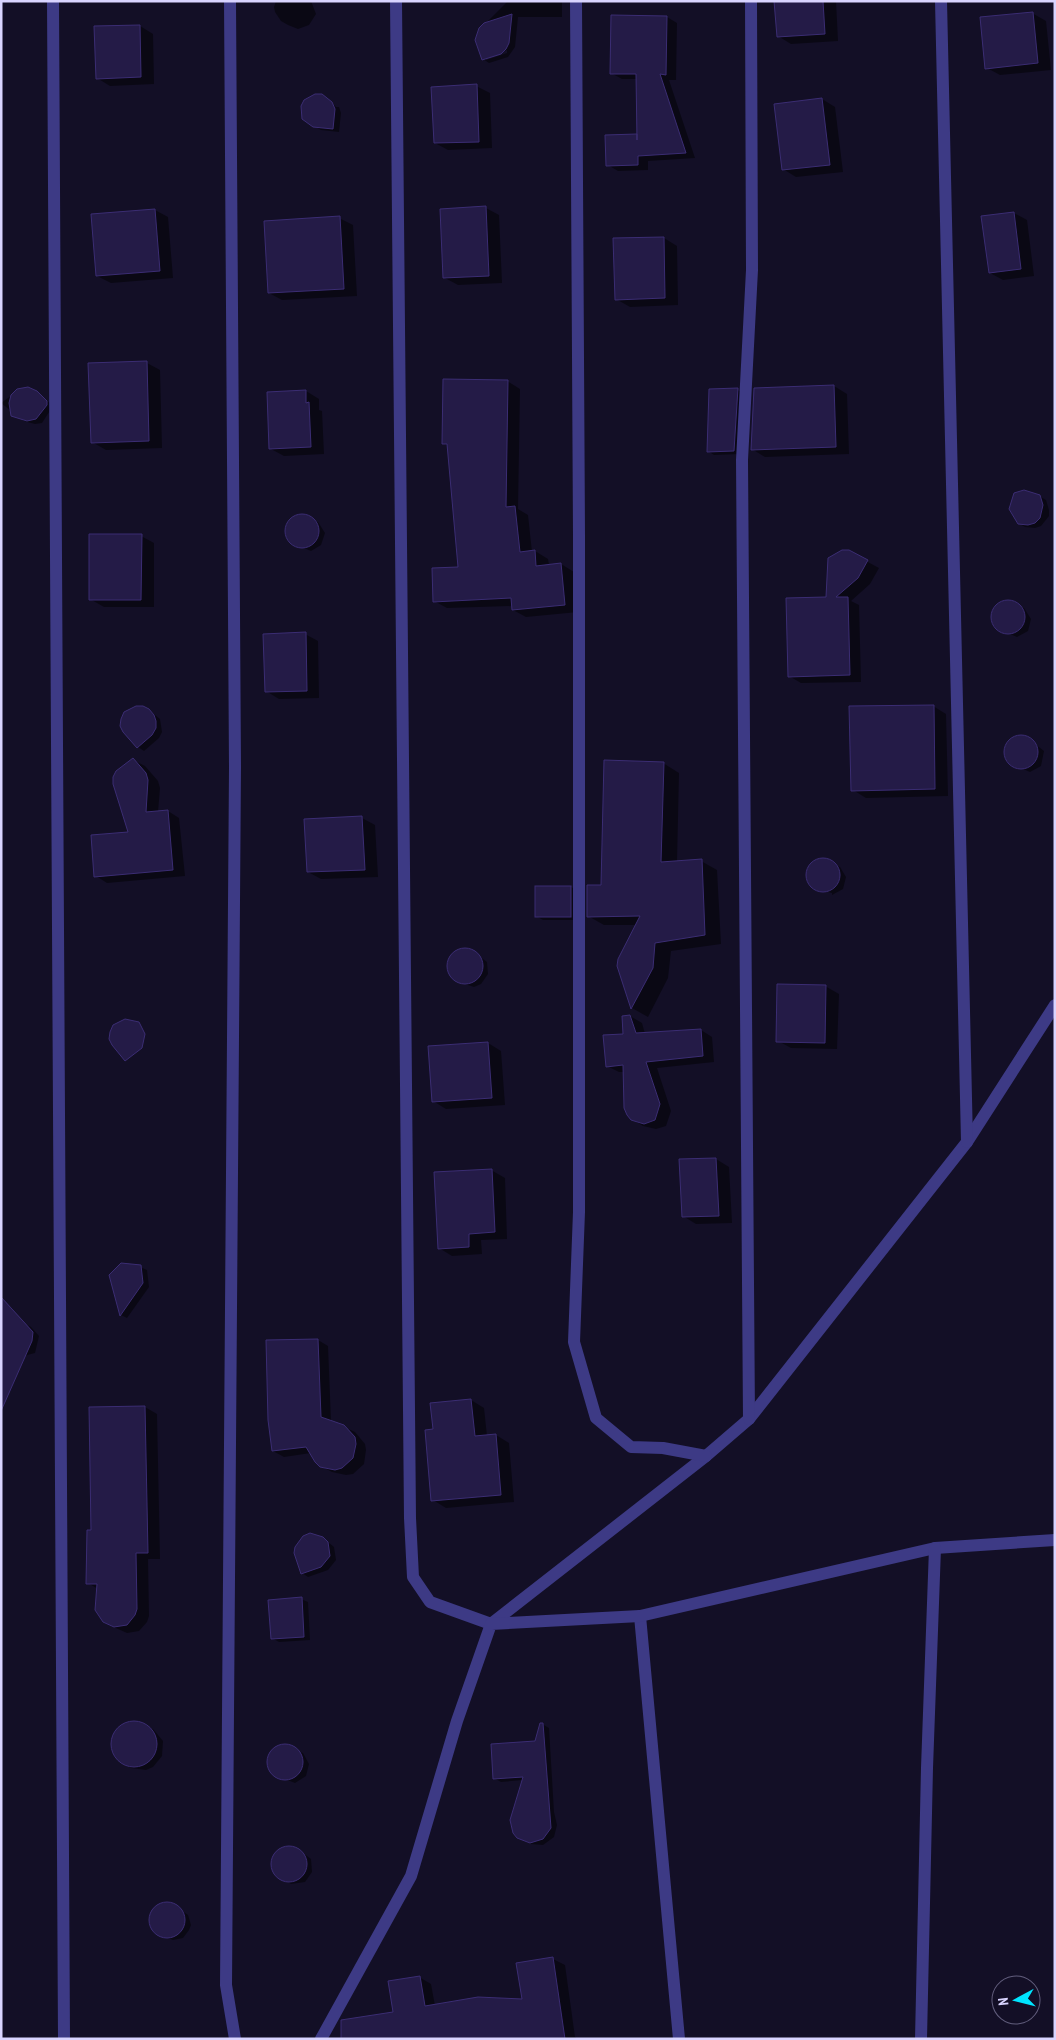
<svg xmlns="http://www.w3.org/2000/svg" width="1056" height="2040" font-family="'PT Sans Narrow',sans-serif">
<rect width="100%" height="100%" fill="#130f26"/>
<g fill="#0007" fill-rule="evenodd">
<polygon points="276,1 311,1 316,14 309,25 298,29 288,25 281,21 275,12 274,7"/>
<path d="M508,1H562V17H518L515,47L508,57L489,63L483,59L480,29ZM507,50V53L486,60V57Z"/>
<polygon points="775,1 836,1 838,41 791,44 778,36"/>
<polygon points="1032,13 1046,21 1051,70 1000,75 987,68"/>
<polygon points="667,17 677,23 676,80 669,80 695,158 648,161 648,170 618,171 608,165 638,137 637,79 622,79 611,73"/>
<polygon points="140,26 153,34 154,84 110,86 97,78"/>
<polygon points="476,86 490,93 492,148 448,150 435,143"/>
<polygon points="327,98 336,107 339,107 341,113 339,132 321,130 303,119 302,106"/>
<polygon points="822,99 835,107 843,172 796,177 783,169"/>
<polygon points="486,208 499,215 502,283 458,285 445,278"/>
<polygon points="155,210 168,217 173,278 111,283 97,276"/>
<polygon points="1014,213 1027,220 1034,276 1003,280 990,273"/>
<polygon points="339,218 353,225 357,296 282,300 269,293"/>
<polygon points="664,238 677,246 678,305 630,307 616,299"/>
<polygon points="147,363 160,370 162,448 106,450 92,442"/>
<polygon points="507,381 520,389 518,509 528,515 532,552 535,551 548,559 549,565 561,564 574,572 578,612 526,617 513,610 513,606 447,608 434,601 459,568 448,446 443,443"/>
<polygon points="834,386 847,394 849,454 765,457 752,449"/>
<polygon points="737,390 744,393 740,454 714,455 708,451"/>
<polygon points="18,391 40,394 53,406 42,423 35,424 24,421 1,403"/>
<polygon points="306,391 319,399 319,410 322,411 324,454 284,456 271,449"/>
<polygon points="1039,496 1046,500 1049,510 1049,516 1041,526 1035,528 1025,527 1018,523"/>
<polygon points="299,515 318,522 325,533 321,545 311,551 292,543 286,533 289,521"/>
<polygon points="141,536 154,543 154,607 104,607 90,599"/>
<polygon points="849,552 879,568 870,584 851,601 859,605 861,682 801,683 789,676"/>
<polygon points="1006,601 1024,608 1031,619 1028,631 1017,637 998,629 992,619 995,607"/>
<polygon points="305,634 318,641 319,698 279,699 266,691"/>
<polygon points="933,706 946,714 948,796 866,798 853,790"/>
<polygon points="150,711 160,719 162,732 159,738 144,751 138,747"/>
<polygon points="1019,736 1025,736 1044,751 1041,766 1030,772 1011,764 1005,754 1009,742"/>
<polygon points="133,760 145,766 158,781 160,788 158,812 168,811 179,818 185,876 107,883 96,876 130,833"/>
<polygon points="663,763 679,773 677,862 701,861 717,870 721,944 671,951 668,978 648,1017 632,1008 619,966 637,925 604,925 588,916"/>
<polygon points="362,818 375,825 378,877 321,879 308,872 306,820"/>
<polygon points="821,859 840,867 846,877 843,889 832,895 832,893 813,888 809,883 807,868 815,861"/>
<polygon points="571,887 577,890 577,920 543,920 536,916"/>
<polygon points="463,949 469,949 475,953 487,962 488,974 481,984 474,987 462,983 450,974 449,961 452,955"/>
<polygon points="825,986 839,994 837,1049 791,1048 778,1041"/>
<polygon points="630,1016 642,1023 645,1034 701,1030 712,1037 714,1062 657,1068 671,1111 666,1126 656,1129 643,1126 632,1119 625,1072 619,1072 607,1066 624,1035"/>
<polygon points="488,1043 501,1051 505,1105 446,1109 433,1101 430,1047"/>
<polygon points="716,1159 729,1167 732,1223 696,1224 683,1216 681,1160"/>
<polygon points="491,1170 505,1178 507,1239 481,1240 482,1254 452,1256 439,1248"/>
<polygon points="140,1267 147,1270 149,1287 127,1318 121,1315"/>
<polygon points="24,1323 31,1327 39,1336 35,1353 8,1360"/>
<polygon points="318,1340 328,1346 331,1421 355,1432 365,1444 366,1450 364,1464 353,1474 346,1475 332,1472 321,1466 311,1453 284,1457 273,1451"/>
<polygon points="471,1400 484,1408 487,1436 496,1435 509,1443 514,1502 446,1508 433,1500 434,1430"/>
<polygon points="145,1407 157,1414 160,1559 148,1559 149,1616 147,1622 139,1631 127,1633 109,1625 99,1616 96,1610 98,1589 88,1583"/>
<polygon points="323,1538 334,1547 336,1560 328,1570 308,1577 302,1573"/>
<polygon points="301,1599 308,1602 310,1640 279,1642 272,1638"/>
<polygon points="133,1722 153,1729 163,1741 162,1756 153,1767 146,1770 131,1768 124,1764 114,1753 113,1739 115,1733 126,1723"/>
<polygon points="542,1724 549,1728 554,1812 557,1825 554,1837 543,1845 531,1844 524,1840 523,1780 501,1782 494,1778 536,1742"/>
<polygon points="283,1745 303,1753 309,1764 306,1776 295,1783 275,1775 268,1764 272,1752"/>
<polygon points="286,1847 299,1850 311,1859 312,1872 305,1882 291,1884 274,1872 272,1859 280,1849"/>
<polygon points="167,1903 172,1904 188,1915 191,1925 189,1930 183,1938 173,1940 163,1936 156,1932 149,1919 156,1907"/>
<polygon points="553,1959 565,1965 575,2037 578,2039 398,2039 419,1977 431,1984 435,2006 523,2000"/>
</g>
<g fill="#241b47" stroke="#3b2d73">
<polygon points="774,1 823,1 825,34 777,37"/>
<polygon points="1033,12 1038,63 985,69 980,17"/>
<polygon points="512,14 509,43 506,49 501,54 482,60 475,40 479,28 484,23"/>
<polygon points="611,15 667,16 666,75 660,74 686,153 638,156 638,165 606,166 605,135 637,134 637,140 636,74 610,74"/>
<polygon points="140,25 141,77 96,79 94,26"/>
<polygon points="477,84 479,142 434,143 431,87"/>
<polygon points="315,94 322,94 332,102 335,109 333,129 313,127 302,119 301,106 304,100"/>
<polygon points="822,98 830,165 782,170 774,104"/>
<polygon points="486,206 489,276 443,278 440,209"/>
<polygon points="155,209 160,271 96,276 91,214"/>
<polygon points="1014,212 1021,269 989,273 981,216"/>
<polygon points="340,216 344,289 268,293 264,221"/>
<polygon points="664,237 665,298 615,300 613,238"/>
<polygon points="147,361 149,441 91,443 88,363"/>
<polygon points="443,379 508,380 506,507 515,506 520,552 535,550 536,566 561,563 565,605 512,610 511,598 433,602 432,568 458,567 447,444 442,444"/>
<polygon points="834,385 836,447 751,450 754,388"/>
<polygon points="28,387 37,391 47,401 47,405 36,419 27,421 11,416 9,403 11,395 17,389"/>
<polygon points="738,388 734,451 707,452 709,389"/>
<polygon points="306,390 306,403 309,402 311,447 269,449 267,392"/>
<polygon points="1024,490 1040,495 1043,505 1040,518 1035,523 1028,525 1018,524 1009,509 1014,493"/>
<circle cx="302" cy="531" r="17"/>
<polygon points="89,534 142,534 141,600 89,600"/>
<polygon points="842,550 849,550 868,560 858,578 836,597 848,597 850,675 788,677 786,598 826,597 828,558"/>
<circle cx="1008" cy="617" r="17"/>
<polygon points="306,632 307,691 265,692 263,634"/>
<polygon points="934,705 935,789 851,791 849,706"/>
<polygon points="136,706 143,706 149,709 154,715 156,721 156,728 152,735 137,748 123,732 120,726 121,719 124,712"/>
<circle cx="1021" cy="752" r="17"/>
<polygon points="133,758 146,773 148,780 146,812 168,810 173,870 94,877 91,835 128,832 113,784 113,777 116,771"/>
<polygon points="604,760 664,762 661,862 702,859 705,935 655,943 653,968 631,1009 617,966 618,959 640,916 587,917 587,885 601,885"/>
<polygon points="362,816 365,870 307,872 304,819"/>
<circle cx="823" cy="875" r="17"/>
<rect x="535" y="886" width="36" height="31"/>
<circle cx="465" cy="966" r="18"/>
<polygon points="777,984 826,985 825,1043 776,1042"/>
<polygon points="630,1015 636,1033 701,1029 703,1056 646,1062 660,1104 655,1120 644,1124 631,1120 627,1115 624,1108 623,1065 606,1067 603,1035 623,1034 622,1016"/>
<polygon points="125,1019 139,1022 145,1034 142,1048 125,1061 112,1045 109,1039 110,1032 113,1025"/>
<polygon points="488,1042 492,1098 432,1102 428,1046"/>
<polygon points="716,1158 719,1216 682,1217 679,1159"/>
<polygon points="492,1169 495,1232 469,1234 469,1247 438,1249 434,1172"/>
<polygon points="121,1263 141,1265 143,1283 120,1316 109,1275"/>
<polygon points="1,1297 33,1332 32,1341 1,1411"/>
<polygon points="318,1339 321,1417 344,1425 355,1437 356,1444 353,1458 342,1468 335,1470 320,1467 315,1462 306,1447 272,1451 268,1420 266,1340"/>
<polygon points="471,1399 475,1436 496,1434 501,1495 431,1501 425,1430 433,1429 430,1403"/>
<polygon points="145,1406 148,1553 136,1553 137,1609 135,1615 127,1625 114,1627 103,1622 95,1610 97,1584 86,1584 87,1530 91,1530 89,1407"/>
<polygon points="310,1533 323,1537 328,1542 330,1556 321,1567 301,1574 294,1553 295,1547 303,1536"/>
<polygon points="302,1597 304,1637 271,1639 268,1600"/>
<circle cx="134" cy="1744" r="23"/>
<polygon points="540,1723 543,1723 551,1828 543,1839 530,1843 517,1838 513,1833 510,1820 523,1777 493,1779 491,1744 535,1741"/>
<circle cx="285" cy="1762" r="18"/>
<circle cx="289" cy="1864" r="18"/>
<circle cx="167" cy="1920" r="18"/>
<polygon points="553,1957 565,2039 341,2039 341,2020 393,2012 388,1981 420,1976 425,2006 478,1997 522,1999 516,1963"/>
</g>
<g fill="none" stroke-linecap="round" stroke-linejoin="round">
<g stroke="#3d3a85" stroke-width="12">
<polyline points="53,1 64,2039"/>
<polyline points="230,1 235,767 226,1985 235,2039"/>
<polyline points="396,1 410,1518 413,1577 430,1602 491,1624 706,1456 749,1419 967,1142 1055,1005"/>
<polyline points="576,1 579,535 579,1212 574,1342 596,1418 631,1447 663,1448 706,1456"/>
<polyline points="941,1 967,1142"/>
<polyline points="749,1419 742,460 752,270 751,1"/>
<polyline points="640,1616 679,2039"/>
<polyline points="321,2039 411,1876 457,1721 491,1624 640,1616 935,1548 1055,1540"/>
<polyline points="921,2039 927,1768 935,1548"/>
</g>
</g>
<rect width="1056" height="2040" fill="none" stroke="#d9d4ff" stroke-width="5"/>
<g transform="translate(1016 2000) rotate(263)"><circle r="24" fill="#130f26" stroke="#625e7d"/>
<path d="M0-4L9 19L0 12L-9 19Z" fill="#00e5ff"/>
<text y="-8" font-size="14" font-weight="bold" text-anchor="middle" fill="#d9d4ff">N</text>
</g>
</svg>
